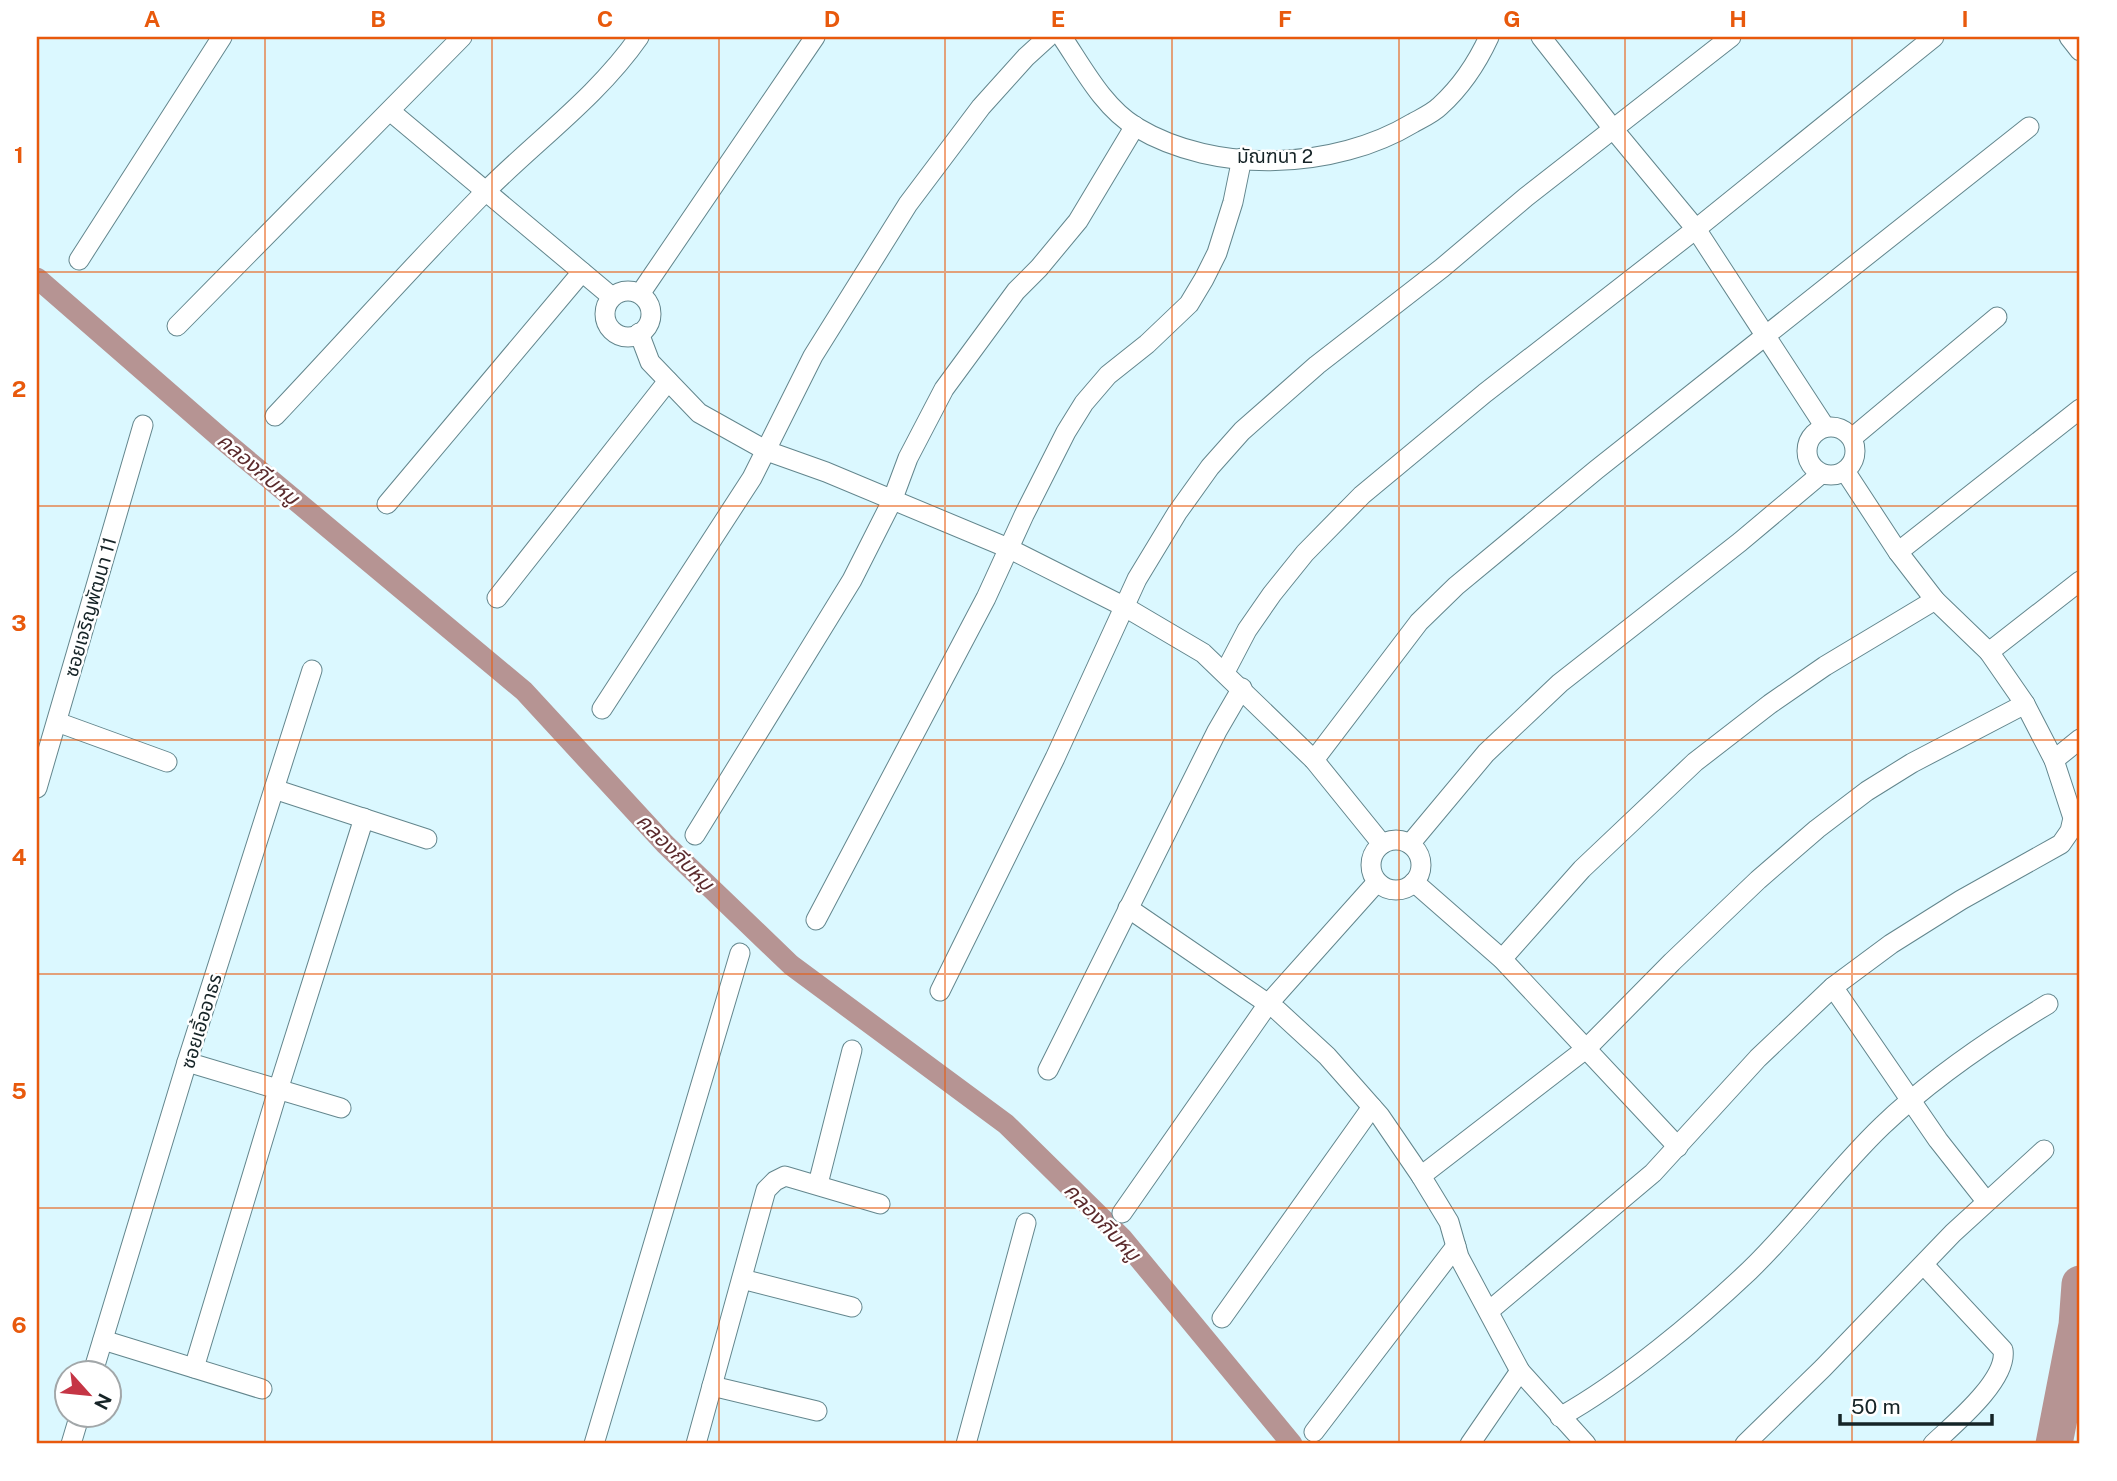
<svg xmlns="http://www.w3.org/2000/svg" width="2117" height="1481" font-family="'Public Sans','Noto Sans Thai',sans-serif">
<rect width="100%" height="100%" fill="#dbf8ff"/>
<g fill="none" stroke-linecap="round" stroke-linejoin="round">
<polyline stroke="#b69493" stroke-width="21" points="37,278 223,440 524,691 665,844 791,965 1006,1124 1122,1238 1292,1444"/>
<polyline stroke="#b69493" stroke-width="37" points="2054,1444 2077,1325 2080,1284"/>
<g stroke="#63868d" stroke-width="21">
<g id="minor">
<path d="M1062,37C1083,68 1103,107 1136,127C1216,175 1335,170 1413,123C1422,118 1433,113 1440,106C1462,86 1477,63 1489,37"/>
<polyline points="1541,37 1614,130 1696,229 1825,427"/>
<polyline points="2069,37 2080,51"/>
<polyline points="390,111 612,297"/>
<polyline points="79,260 222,37"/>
<circle cx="628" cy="314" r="23"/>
<polyline points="640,294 815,37"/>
<polyline points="177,326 462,37"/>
<polyline points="639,333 650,362 699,413 767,451 826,472 1008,548 1125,607 1203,653 1314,760 1382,844"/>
<path d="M275,416C346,341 414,264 486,191C537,140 598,96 639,37"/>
<circle cx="1831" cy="451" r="24"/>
<polyline points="1852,438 1997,317"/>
<polyline points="387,504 582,272"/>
<polyline points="1898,552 2080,409"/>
<polyline points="497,598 668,381"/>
<polyline points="1989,652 2080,581"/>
<polyline points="1225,672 1247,630 1272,594 1305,553 1362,495 1485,393 1696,229 1934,37"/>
<polyline points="602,709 752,478 813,356 908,204 981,107 1026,57 1048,37"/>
<polyline points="57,722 167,762"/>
<polyline points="1314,760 1419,622 1456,586 1596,470 2029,127"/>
<polyline points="2054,760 2080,739"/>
<polyline points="37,788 143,425"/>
<polyline points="274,789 427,839"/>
<polyline points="695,835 852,580 892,501 908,458 944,389 1016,291 1039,268 1078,221 1135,126"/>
<circle cx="1396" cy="865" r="25"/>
<polyline points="1410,844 1486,753 1560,683 1740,542 1821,474"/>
<polyline points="1414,882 1502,959 1678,1147"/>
<polyline points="1128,908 1277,1010 1327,1056 1380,1116 1421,1176 1449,1222 1459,1257 1520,1371 1586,1444"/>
<polyline points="816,920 986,598 1024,515 1066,432 1084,403 1108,375 1147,344 1189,304 1204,279 1217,253 1233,202 1242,158"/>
<polyline points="1502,959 1582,869 1695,762 1770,704 1825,666 1935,600"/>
<polyline points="1833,987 1938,1140 1986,1201"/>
<polyline points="940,991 1055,758 1137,579 1177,513 1210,467 1242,431 1317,365 1442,268 1526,197 1731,37"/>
<polyline points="187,1062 341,1108"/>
<polyline points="1048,1070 1217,731 1242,688"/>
<polyline points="1421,1176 1587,1048 1672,962 1758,880 1817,829 1867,791 1912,763 2025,704"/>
<polyline points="818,1184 852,1050"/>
<polyline points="1122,1213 1268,1004 1377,882"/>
<path d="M1924,1265L2003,1350C2008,1380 1953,1425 1933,1444"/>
<polyline points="742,1279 852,1307"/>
<polyline points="1489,1311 1653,1173 1758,1058 1833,987 1891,944 1961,900 2061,844 2070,831 2073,818 2054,760 2025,704 1989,652 1935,600 1898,552 1845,471"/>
<polyline points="1222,1318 1372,1107"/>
<polyline points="103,1340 262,1389"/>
<polyline points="194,1368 278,1090 364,818"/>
<polyline points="93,1372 187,1062 312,670"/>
<polyline points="712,1386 817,1411"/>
<path d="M1560,1417C1624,1381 1696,1321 1749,1271C1796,1226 1834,1172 1882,1126C1931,1079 1990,1039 2048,1004"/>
<polyline points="1314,1432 1456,1246"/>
<polyline points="71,1444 80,1414"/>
<polyline points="594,1444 740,953"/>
<polyline points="696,1444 766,1190 775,1181 785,1176 880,1204"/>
<polyline points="966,1444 1026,1223"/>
<polyline points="1470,1444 1520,1371"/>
<polyline points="1745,1444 1823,1368 1953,1233 2044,1150"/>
</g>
</g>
<use href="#minor" stroke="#fff" stroke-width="19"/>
</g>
<path fill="none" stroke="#e8590c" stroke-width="2" stroke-opacity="0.55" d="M265,37V1444M492,37V1444M719,37V1444M945,37V1444M1172,37V1444M1399,37V1444M1625,37V1444M1852,37V1444M37,272H2080M37,506H2080M37,740H2080M37,974H2080M37,1208H2080"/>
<g text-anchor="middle" stroke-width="5" stroke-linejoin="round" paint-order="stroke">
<g font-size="19" fill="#162427" stroke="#fff">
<text x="1275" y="163">มัณฑนา 2</text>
<text transform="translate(90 607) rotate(-74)" y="7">ซอยเจริญพัฒนา 11</text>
<text transform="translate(201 1021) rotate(-73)" y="7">ซอยเอิ้ออาธร</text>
</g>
<g font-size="21" font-style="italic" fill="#5b2b2d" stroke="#fff">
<text transform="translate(258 469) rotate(40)" y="7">คลองกีบหมู</text>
<text transform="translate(675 852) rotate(45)" y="7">คลองกีบหมู</text>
<text transform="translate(1102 1222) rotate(46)" y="7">คลองกีบหมู</text>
</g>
</g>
<rect width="2117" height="1481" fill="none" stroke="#ffffff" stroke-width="77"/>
<g transform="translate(88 1394) rotate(117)"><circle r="33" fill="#ffffff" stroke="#a2a7a9" stroke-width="2"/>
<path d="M0-5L12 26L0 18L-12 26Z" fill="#c53545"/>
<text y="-10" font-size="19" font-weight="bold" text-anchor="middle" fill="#162427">N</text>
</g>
<path d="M1840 1414v10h152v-10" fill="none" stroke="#162427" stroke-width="3.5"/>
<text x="1851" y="1414" font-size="21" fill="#162427" stroke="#ffffff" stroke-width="5" paint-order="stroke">50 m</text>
<rect x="38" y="38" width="2040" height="1404" fill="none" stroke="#e8590c" stroke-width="2.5"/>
<g font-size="23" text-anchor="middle" font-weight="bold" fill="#e8590c">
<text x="152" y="27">A</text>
<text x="378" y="27">B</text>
<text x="605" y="27">C</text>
<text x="832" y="27">D</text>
<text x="1058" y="27">E</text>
<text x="1285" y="27">F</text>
<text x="1512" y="27">G</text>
<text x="1738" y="27">H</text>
<text x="1965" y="27">I</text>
<text x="19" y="163">1</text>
<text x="19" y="397">2</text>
<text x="19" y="631">3</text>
<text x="19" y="865">4</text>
<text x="19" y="1099">5</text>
<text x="19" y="1333">6</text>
</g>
</svg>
